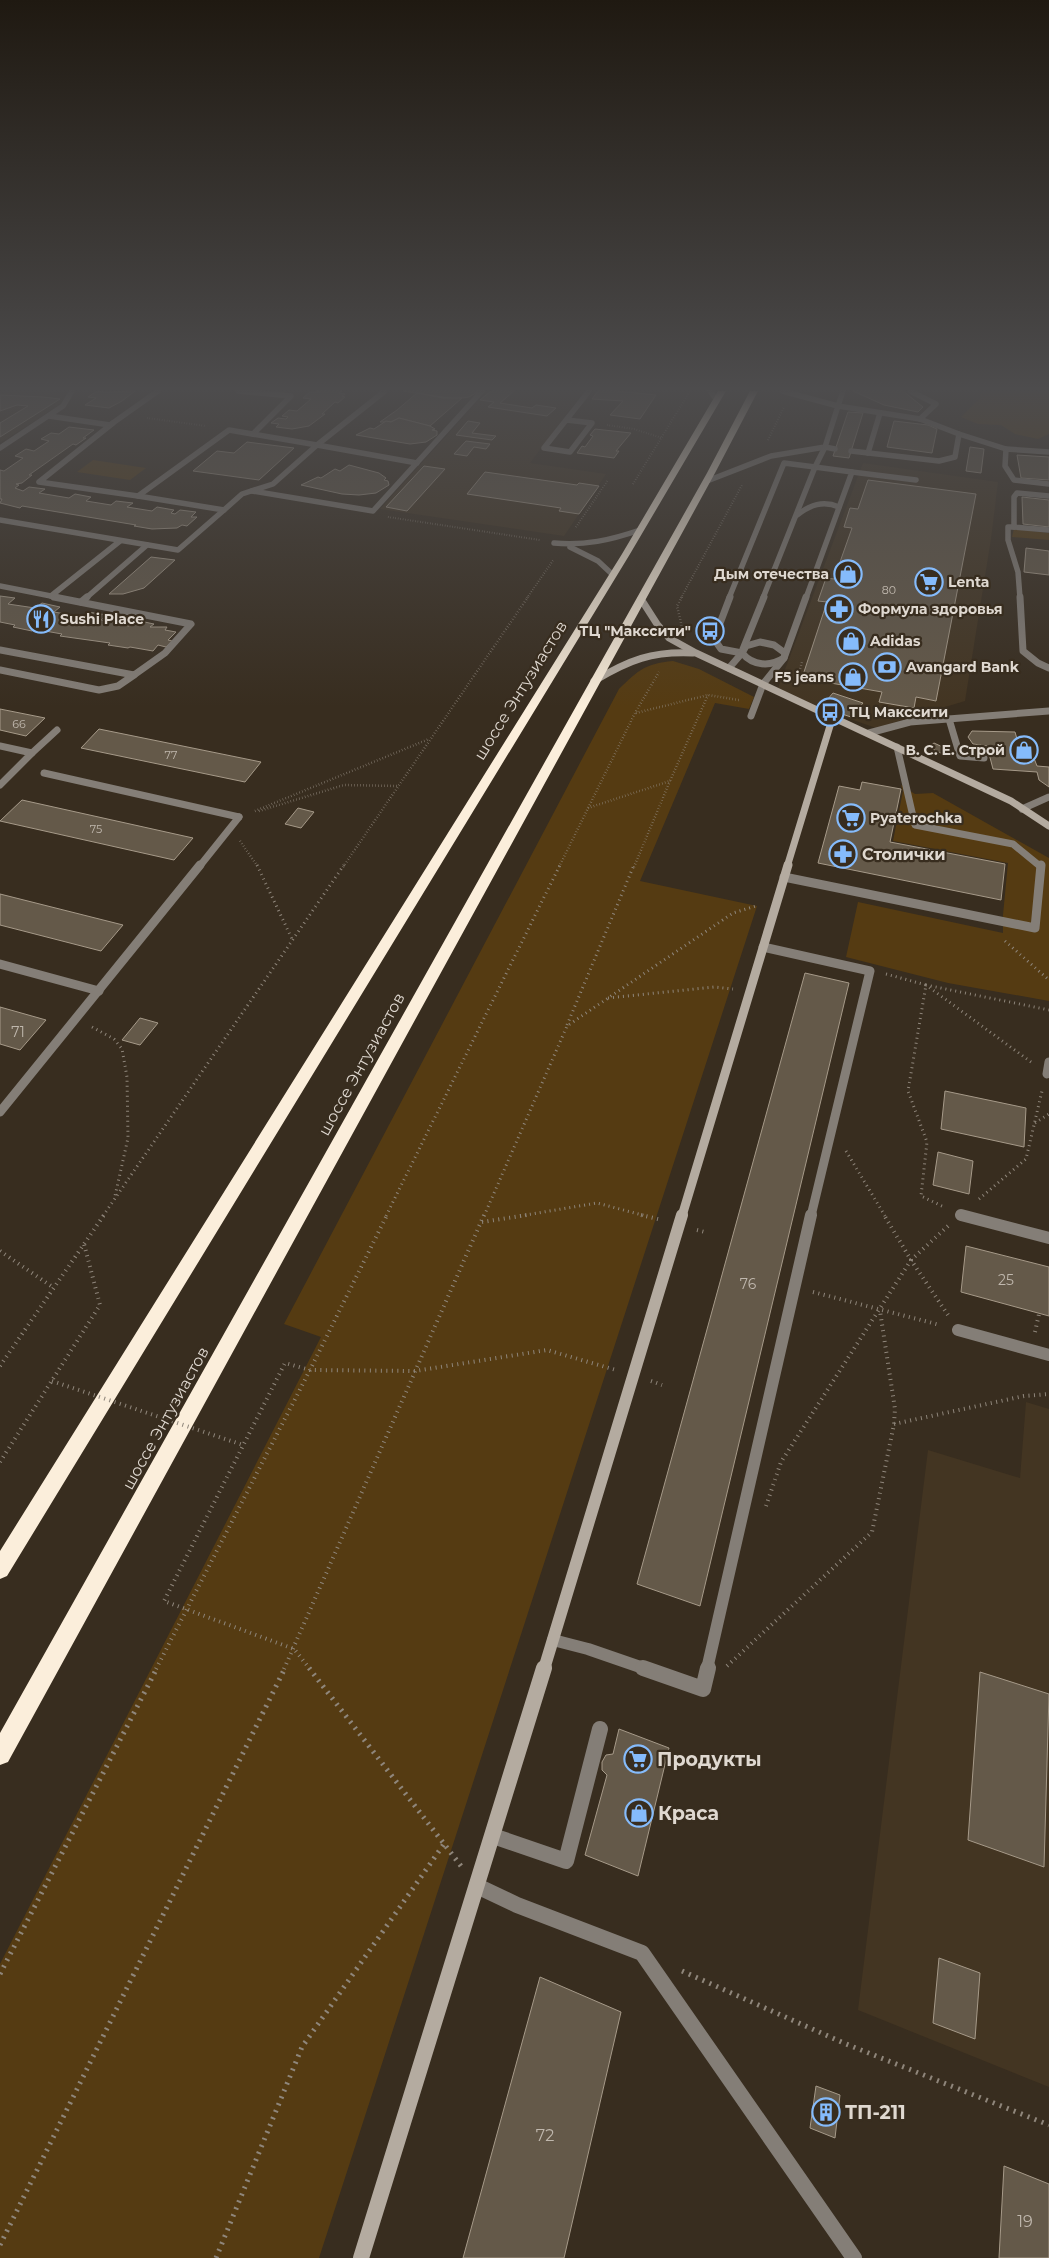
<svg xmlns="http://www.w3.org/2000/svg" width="1049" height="2258" font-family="Montserrat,sans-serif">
<rect width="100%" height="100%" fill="#382d1f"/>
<g fill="#433522">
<polygon points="0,391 46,391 65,395 61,404 0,443"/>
<polygon points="487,391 584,391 530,463 606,474 564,536 380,509"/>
<polygon points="863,463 998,482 991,539 965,701 876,728 830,712 778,688"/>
<polygon points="1026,1402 1049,1409 1049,2087 858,2010 928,1450 1020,1478"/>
</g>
<g fill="#553b12">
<polygon points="981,391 1049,391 1049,434 1038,439 1015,434 1001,425 978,424 961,417 980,398"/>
<polygon points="93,460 146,468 130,480 77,472"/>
<polygon points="1014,529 1049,533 1049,540 1012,537"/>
<path d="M673,661L699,669L754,697L749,709L715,703L640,881L757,906L319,2258H0V1964L321,1337L284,1324L619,689C639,670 644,664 673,661Z"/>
<polygon points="901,785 915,794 933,793 1049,858 1049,1001 948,983 846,957 858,902 1003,933 1003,915 1008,863 893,841 903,791"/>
</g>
<g fill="#645949" stroke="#a69a89">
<polygon points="97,391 105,392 135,391 122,401 109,408 85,405 96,398 88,397"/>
<polygon points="317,391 342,391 339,393 345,394 342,396 345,397 338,403 335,402 322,414 325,414 309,426 292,429 276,427 279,424 271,423 278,418 286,419 288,417 282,416 289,410 297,411 311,399 303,398 310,392 320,392"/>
<polygon points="403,391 479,391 469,397 455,399"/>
<polygon points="491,391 514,391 500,403 532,408 536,405 556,408 547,416 488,407 494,402 480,400"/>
<polygon points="598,391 617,391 656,395 640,419 610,415 623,401 592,399"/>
<polygon points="853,391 903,391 923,407 918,412 884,405"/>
<polygon points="417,393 443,398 462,398 430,426 399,418 391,422 380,422 397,410"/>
<polygon points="0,395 43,397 60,399 0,437 0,423 28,406 17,405 0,411"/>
<polygon points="848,412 863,413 849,458 833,456"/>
<polygon points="399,418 430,426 435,429 432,430 437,431 437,435 426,442 410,444 356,435 370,428 374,429 386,421 391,422"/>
<polygon points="468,421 480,423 472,433 496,436 492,440 456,435"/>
<polygon points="894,421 928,425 937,429 932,453 887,447"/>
<polygon points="69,427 94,430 83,438 86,438 76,445 73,444 29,475 32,475 22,483 16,484 19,485 15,488 23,491 29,487 45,489 39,493 69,498 75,494 91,497 86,501 111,505 116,501 133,503 127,507 152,511 157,507 174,510 171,513 175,514 180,510 196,512 191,517 197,517 187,526 182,525 177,528 152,529 134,526 136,525 22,506 20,508 0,503 2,499 0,499 0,470 4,471 23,458 15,456 26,449 34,451 49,441 41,439 51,433 59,434"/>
<polygon points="595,429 631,433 616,451 619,451 614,458 577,453 582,446 585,447 593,436 590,435"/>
<polygon points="466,441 490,444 486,449 474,447 467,456 454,454"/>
<polygon points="247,442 294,448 259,480 193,471 217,451 234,453"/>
<polygon points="970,447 984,449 981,473 966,471"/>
<polygon points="1017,455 1049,457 1049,480 1021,478"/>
<polygon points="349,465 379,473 386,478 384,480 388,481 389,485 376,493 359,495 342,494 301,485 318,477 321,478 335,469 340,471"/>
<polygon points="424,466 445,469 407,511 386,507"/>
<polygon points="485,472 577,485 579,483 599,486 579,514 559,511 561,508 467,494"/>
<polygon points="868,480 976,494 936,701 916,697 914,708 879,702 882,692 802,678 827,602 818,601 826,578 834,579 852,528 844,527 850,508 858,509"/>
<polygon points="1022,497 1049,500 1049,527 1023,524"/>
<polygon points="1026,548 1049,551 1049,575 1024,572"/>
<polygon points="151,557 175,560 144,588 123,594 109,594"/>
<polygon points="0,596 15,598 8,604 35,608 42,603 60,607 54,612 82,617 88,612 107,615 101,620 129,626 135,620 154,624 150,627 167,627 165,630 176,632 168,640 172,641 166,647 158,645 153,651 130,647 128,648 108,645 110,643 60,636 62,634 34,629 32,631 13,627 15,625 0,622"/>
<polygon points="833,693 863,703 851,717 821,707"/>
<polygon points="0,709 45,718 26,736 0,730"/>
<polygon points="99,729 261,762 245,782 81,748"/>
<polygon points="972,731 1015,732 1017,739 1027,740 1037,766 1049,767 1049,787 1039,780 1037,772 993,769 987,746 973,744 968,737"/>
<polygon points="934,743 949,750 943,754 928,747"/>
<polygon points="862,782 901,789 890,842 1005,864 1001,900 818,863 839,786 860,790"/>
<polygon points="22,800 193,838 174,860 0,821"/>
<polygon points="298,808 314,812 301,828 285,824"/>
<polygon points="0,894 123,925 101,951 0,925"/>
<polygon points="805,973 849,983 700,1606 637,1584"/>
<polygon points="0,1007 46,1020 20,1050 0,1044"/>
<polygon points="140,1018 158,1023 140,1045 122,1040"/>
<polygon points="945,1091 1026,1108 1024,1147 941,1129"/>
<polygon points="938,1152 973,1161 969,1194 933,1185"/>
<polygon points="966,1246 1049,1267 1049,1316 961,1292"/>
<polygon points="980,1672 1049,1694 1044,1867 968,1840"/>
<polygon points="619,1729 669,1748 638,1876 585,1855 607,1775 602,1770 602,1762 606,1755 613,1754"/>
<polygon points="939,1958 980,1973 975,2039 933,2023"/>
<polygon points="540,1977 621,2012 564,2258 463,2258"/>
<polygon points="816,2086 840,2095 835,2138 810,2128"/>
<polygon points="1004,2166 1049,2184 1049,2258 999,2258"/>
</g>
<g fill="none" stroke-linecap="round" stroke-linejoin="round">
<g stroke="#8f867b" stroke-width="2" stroke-dasharray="0.5 2" stroke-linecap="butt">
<polyline points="147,418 206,426"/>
<polyline points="607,425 634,429 662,438"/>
<polyline points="768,440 784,407"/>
<polyline points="633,484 690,391"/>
<polyline points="388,517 540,540"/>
<polyline points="576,527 608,480"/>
<polyline points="527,598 554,559"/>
<polyline points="681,598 742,485"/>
</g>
<g stroke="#8f867b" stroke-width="2.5" stroke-dasharray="0.5 2.5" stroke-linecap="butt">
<polyline points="682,597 677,606 682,627"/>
<polyline points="796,683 802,662"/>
<polyline points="636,713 708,695 739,700"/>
<polyline points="588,808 670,781 708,695"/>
<polyline points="255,811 429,739"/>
<polyline points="259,811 344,785 397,786"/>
<polyline points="240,841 258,867"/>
<polyline points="343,867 528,597"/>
<polyline points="559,867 635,713 659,672"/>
<polyline points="634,867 670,781"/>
</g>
<g stroke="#8f867b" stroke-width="3" stroke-dasharray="1 4" stroke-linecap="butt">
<polyline points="257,865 292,939"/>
<polyline points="1005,941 1049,980"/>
<polyline points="886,974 926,985 908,1091 927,1142 921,1196 944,1207"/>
<polyline points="608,998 714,987 733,989"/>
<polyline points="567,1025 634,865"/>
<polyline points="92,1027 114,1039 122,1049 127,1077 128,1138 115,1196"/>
<polyline points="1031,1062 926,985 1049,1010"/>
<polyline points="1035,1123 1049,1114"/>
<polyline points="846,1151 885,1216"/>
<polyline points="979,1199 1026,1159 1042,1091"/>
<polyline points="103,1216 344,865"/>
<polyline points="386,1216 560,865"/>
<polyline points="484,1216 567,1026 733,913 756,906"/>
<polyline points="520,1216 597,1203 646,1216"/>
</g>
<g stroke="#8f867b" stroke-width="4" stroke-dasharray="1 4.5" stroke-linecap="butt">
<polyline points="641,1215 662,1220"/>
<polyline points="482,1222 527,1215"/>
<polyline points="948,1226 911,1260 948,1315"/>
<polyline points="697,1230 705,1232"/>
<polyline points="0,1251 54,1288"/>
<polyline points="813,1292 940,1325"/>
<polyline points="1035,1332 1039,1314"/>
<polyline points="0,1366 104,1215"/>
<polyline points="651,1381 662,1385"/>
<polyline points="894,1424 1024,1396 1049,1394"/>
<polyline points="0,1462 100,1305 84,1244"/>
<polyline points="766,1506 781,1462 911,1260 884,1215"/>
<polyline points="727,1666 872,1532 894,1424 895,1409 880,1311"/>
<polyline points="156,1669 310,1370 387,1215"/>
<polyline points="284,1669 484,1215"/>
<polyline points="310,1669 294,1649 164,1601 285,1363 310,1370 415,1371 547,1350 616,1370"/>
</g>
<g stroke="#8f867b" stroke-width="5" stroke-dasharray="2 5.5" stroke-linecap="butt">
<polyline points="309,1668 461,1866"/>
<polyline points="682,1971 846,2044 1049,2125"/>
<polyline points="0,1974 157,1668"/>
<polyline points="0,2245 285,1668"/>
<polyline points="216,2258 302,2047 444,1844"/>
</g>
<g stroke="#847e77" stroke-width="5.5">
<polyline points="238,391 291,396 253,434"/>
<polyline points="843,391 838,406 920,419 959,434 955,457 939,461 851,451"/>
<polyline points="910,391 936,404 920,419"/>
<polyline points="49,416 110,425 158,391"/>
<polyline points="567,420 592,423 570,452 544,448 589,391"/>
<polyline points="113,423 39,482 138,496 229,430 317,445 385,391"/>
<polyline points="959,434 1006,449"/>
<polyline points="0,448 63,406 72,391"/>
<polyline points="1049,452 1006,449 1005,466 1014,480 1049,484"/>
<polyline points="868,453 880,413"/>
<polyline points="852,472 916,480"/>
<polyline points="707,481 771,456 825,447 838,406 782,391"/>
<polyline points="252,491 373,511 482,391"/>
<polyline points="1049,496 1017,493 1014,497 1014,527 1049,530"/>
<polyline points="224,510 242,494 273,484 317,445 417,463"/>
<path d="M797,515C810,505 823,500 839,507"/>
<polyline points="0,520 178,550 224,510 138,496"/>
<polyline points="1014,527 1008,527 1008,540 1018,572 1020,598"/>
<path d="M554,543C584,546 611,540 640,530"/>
<polyline points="570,547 598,561 613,575"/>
<polyline points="0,586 61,598"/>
<polyline points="51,596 120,541"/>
<polyline points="86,598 147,545"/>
<polyline points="729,598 784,463 815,467 825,447 835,449"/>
<polyline points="763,598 815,467 852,472 806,598"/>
</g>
<g stroke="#847e77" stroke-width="7">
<polyline points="730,597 714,639 721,649 742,653"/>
<polyline points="1020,597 1023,651 1038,663 1049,668"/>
<polyline points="81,602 87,597"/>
<path d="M760,642L774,645L785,653L784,658C770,667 753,666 742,653L746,646Z"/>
<polyline points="743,649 764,597"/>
<polyline points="0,650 134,675 165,653 191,624 54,597"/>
<polyline points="729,668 742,653"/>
<polyline points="0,670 99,690 118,686 134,675"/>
<polyline points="751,716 763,684 784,658 806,597"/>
<polyline points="949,719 960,756 984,758"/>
<polyline points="869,733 910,722 1049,711"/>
<polyline points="0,746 32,753 0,785"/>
<polyline points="897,747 915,825 1013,844 1041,867"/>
<polyline points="32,753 57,730"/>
<polyline points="44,773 239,817"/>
<polyline points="1022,809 1049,797"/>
</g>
<g stroke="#847e77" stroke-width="9">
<polyline points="784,877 1035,928 1041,865"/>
<polyline points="763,947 870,971 811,1216"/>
<polyline points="0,964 99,991"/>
<polyline points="1047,1074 1049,1062"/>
<polyline points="961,1215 964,1216"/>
</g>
<g stroke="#847e77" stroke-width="12">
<polyline points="961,1215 1049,1238"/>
<polyline points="958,1330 1049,1355"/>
<polyline points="553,1640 588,1649 646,1669"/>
<polyline points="707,1669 811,1215"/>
</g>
<g stroke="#847e77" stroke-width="16">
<polyline points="643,1668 703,1689 708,1668"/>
<polyline points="493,1836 566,1861 600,1729"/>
<polyline points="477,1886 517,1905 642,1953 854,2258"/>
</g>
<polyline stroke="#847e77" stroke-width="5.5" points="710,391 716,399"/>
<polyline stroke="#847e77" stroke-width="7" points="199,867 239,817"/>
<polyline stroke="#847e77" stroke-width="9" points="0,1112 200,865"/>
<g stroke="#b4aba0" stroke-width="7">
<polyline points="641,599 657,624 669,638 696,653 1011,801 1049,826"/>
<path d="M594,681C629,660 652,651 693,653"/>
<polyline points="787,867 833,716"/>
</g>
<polyline stroke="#b4aba0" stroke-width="9" points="682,1216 788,865"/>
<polyline stroke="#b4aba0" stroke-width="12" points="544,1669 682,1215"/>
<polyline stroke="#b4aba0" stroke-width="16" points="361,2258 544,1668"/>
<g fill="#fbeedb" fill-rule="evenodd">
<polygon points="718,391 726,391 630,554 7,1576 0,1579 0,1551 622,554"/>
<polygon points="750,391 758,391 715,473 8,1762 0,1765 0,1733 707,473"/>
</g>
<polyline stroke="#8f867b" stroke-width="4" stroke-dasharray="1 4.5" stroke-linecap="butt" points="52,1381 243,1445"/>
</g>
<linearGradient id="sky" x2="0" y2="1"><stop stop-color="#1f1911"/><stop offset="0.55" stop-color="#4d4c4d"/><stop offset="1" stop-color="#4d4c4d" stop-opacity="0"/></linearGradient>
<rect width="1049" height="707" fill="url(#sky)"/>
<defs>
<g id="shop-ring" transform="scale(1.4375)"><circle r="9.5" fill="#382d1f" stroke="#85bbfb" stroke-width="1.5"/><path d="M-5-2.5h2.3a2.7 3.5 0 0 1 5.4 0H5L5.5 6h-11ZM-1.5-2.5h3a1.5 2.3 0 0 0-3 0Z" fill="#85bbfb"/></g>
<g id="supermarket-ring" transform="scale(1.4375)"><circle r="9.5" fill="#382d1f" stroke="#85bbfb" stroke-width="1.5"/><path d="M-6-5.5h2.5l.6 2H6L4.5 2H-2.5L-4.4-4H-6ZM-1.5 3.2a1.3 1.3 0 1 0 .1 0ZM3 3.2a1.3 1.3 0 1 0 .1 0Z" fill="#85bbfb"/></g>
<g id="pharmacy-ring" transform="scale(1.4375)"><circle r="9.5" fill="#382d1f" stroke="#85bbfb" stroke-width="1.5"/><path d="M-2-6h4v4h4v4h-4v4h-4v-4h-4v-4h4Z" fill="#85bbfb"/></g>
<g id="restaurant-ring" transform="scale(1.4375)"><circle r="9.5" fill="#382d1f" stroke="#85bbfb" stroke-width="1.5"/><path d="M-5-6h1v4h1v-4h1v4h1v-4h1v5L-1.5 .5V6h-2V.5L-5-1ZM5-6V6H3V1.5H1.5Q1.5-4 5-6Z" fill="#85bbfb"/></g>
<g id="bus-ring" transform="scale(1.4375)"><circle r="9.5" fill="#382d1f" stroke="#85bbfb" stroke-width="1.5"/><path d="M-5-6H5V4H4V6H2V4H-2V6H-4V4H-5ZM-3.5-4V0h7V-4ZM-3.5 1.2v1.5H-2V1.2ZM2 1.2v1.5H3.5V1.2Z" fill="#85bbfb"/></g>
<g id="bank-ring" transform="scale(1.4375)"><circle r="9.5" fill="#382d1f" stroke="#85bbfb" stroke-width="1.5"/><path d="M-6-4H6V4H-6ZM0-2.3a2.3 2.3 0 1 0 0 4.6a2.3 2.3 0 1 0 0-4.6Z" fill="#85bbfb"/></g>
<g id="building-ring" transform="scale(1.4375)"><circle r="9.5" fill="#382d1f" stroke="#85bbfb" stroke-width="1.5"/><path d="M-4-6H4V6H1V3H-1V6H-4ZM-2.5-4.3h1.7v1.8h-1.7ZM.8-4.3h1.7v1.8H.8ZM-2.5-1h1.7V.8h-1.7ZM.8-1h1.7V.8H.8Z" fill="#85bbfb"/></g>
</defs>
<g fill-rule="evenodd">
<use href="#shop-ring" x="848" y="574"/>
<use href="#supermarket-ring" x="929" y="582"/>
<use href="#pharmacy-ring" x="839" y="609"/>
<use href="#restaurant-ring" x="41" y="619"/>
<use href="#bus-ring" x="710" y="631"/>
<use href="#shop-ring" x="851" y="641"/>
<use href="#bank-ring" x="887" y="667"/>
<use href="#shop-ring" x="853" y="677"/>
<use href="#bus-ring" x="830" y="712"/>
<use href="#shop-ring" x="1024" y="750"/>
<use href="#supermarket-ring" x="851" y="818"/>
<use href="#pharmacy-ring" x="843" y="854"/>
<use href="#supermarket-ring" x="638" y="1759"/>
<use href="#shop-ring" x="639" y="1813"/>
<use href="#building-ring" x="826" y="2112"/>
</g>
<g text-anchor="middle" stroke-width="4.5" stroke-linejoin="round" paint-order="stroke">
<g font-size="11" fill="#c0b8ae">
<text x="889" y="594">80</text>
<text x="19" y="728">66</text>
<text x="171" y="759">77</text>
<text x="96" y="833">75</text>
</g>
<g font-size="14" font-weight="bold" fill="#dfd8d0" stroke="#382d1f" text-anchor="start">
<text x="829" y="579" text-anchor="end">Дым отечества</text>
<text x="948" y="587">Lenta</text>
<text x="858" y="614">Формула здоровья</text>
<text x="60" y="624">Sushi Place</text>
<text x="691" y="636" text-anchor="end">ТЦ "Макссити"</text>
<text x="870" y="646">Adidas</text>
<text x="906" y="672">Avangard Bank</text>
<text x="834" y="682" text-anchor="end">F5 jeans</text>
<text x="849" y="717">ТЦ Макссити</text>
<text x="1005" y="755" text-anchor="end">В. С. Е. Строй</text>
<text x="870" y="823">Pyaterochka</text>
</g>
<g font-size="14" fill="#c0b8ae">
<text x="18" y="1037">71</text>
<text x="1006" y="1285">25</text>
<text x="748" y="1289">76</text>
</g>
<g font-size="16" fill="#dfd8d0" stroke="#382d1f">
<text transform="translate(520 690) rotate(-58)" y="6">шоссе Энтузиастов</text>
<text transform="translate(361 1064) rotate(-61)" y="6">шоссе Энтузиастов</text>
<text transform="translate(165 1418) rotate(-61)" y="6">шоссе Энтузиастов</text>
</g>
<g font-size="16" font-weight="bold" fill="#dfd8d0" stroke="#382d1f" text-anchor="start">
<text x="862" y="860">Столички</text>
</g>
<g font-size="16" fill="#c0b8ae">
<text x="545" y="2141">72</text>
<text x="1025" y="2227">19</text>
</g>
<g font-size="19" font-weight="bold" fill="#dfd8d0" stroke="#382d1f" text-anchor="start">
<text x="657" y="1766">Продукты</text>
<text x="658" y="1820">Краса</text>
<text x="845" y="2119">ТП-211</text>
</g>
</g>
</svg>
